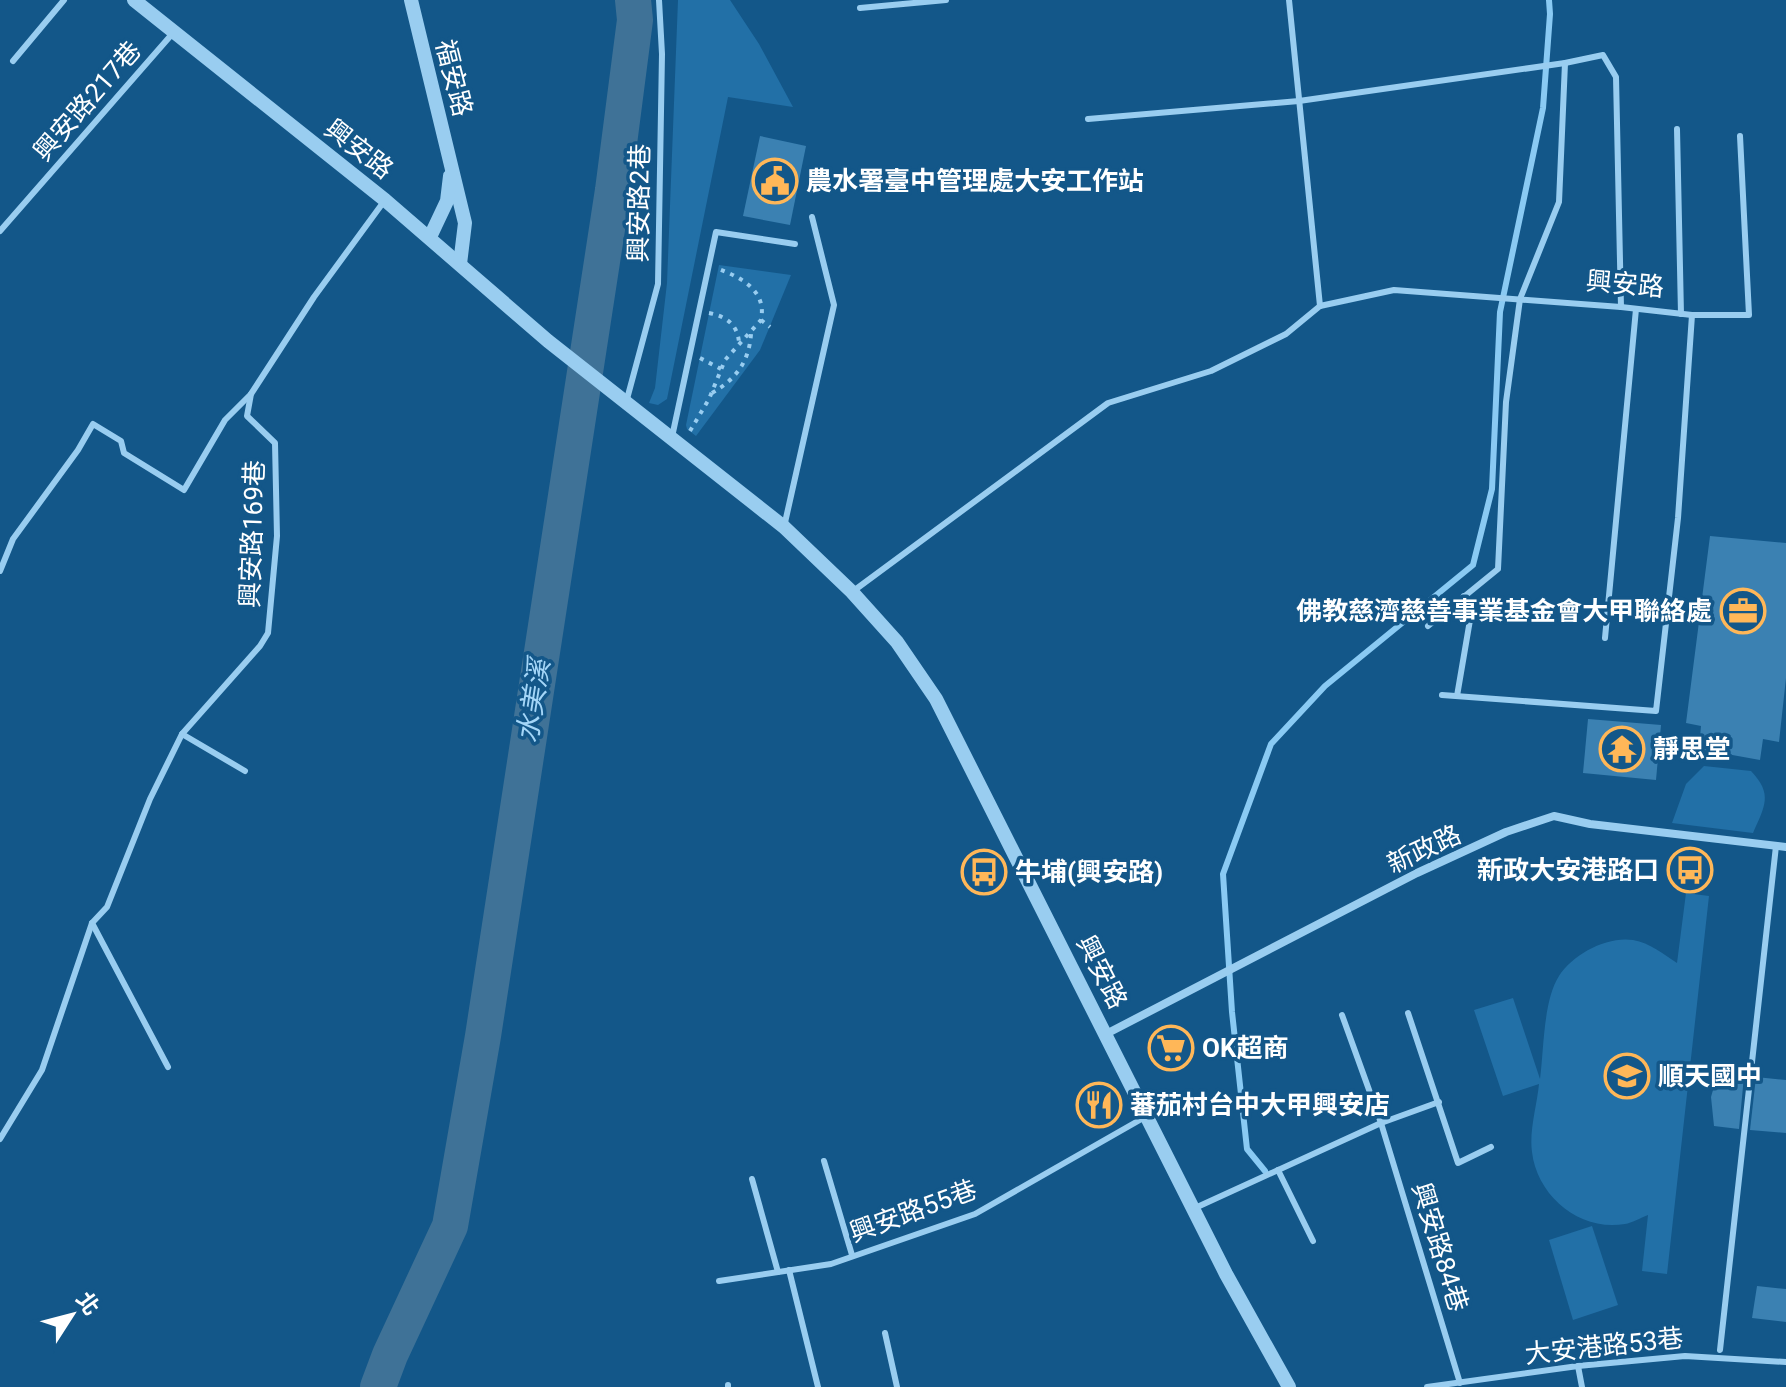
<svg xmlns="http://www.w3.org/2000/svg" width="1786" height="1387" font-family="Roboto,'Noto Sans TC',sans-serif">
<rect width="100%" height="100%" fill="#135789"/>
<g fill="#2270a7">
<polygon points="678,0 730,0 759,44 793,107 728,97 667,399 658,405 649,403 655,388 667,283"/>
<polygon points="719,265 791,275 760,350 696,436 687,429 686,425"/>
<path d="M1704,766L1751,771C1773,794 1765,806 1753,833L1672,823L1686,784Z"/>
<path d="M1686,893L1709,896L1667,1274L1642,1271L1648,1215C1640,1218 1632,1223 1625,1224C1580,1232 1537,1196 1532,1152C1529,1131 1537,1105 1539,1084L1503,1096L1474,1010L1513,998L1540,1079C1544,1050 1543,1001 1559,976C1573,954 1607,936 1633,940C1650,943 1663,954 1677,963Z"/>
<polygon points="1592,1226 1618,1305 1573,1320 1549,1240"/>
</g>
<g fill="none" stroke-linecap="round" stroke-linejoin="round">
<polyline stroke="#8acaf3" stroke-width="6" points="1265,1171 1247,1149 1232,1012 1223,874 1271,744 1325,686 1473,565 1492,489 1500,312 1543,108 1550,14 1549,0"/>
<polyline stroke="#3f7297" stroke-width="36" points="378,1387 390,1355 450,1226 483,1036 613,190 635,20 633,0"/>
</g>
<g fill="#3b81b2">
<polygon points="760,136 806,146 790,225 743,216"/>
<polygon points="1710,536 1786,543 1786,678 1779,742 1763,739 1760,760 1699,749 1701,726 1686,723"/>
<polygon points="1588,719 1661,725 1656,780 1583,773"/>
<polygon points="1719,1069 1742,1072 1742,1075 1744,1076 1739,1129 1714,1126 1711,1097"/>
<polygon points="1756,1077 1786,1080 1786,1133 1750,1130"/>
<polygon points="1757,1286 1786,1289 1786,1322 1752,1318"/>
</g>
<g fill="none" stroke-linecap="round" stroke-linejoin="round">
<g stroke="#99cdf0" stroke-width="4" stroke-dasharray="4 6" stroke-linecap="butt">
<path d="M709,313C726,316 738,325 739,343"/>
<polyline points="761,320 770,327"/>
<polyline points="700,358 721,369"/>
<path d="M712,393C736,379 749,362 751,334"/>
<path d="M690,431L709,399L725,360L761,320C767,291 742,278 719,269"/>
</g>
<g stroke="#99cdf0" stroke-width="6">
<polyline points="1289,0 1320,306"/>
<polyline points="860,8 946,0"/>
<polyline points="13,61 64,0"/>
<polyline points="1088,119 1299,101 1565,63 1603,55 1616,77 1621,307"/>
<polyline points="1677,129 1681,314"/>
<polyline points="0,231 173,33"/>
<polyline points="627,399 658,284 662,54 659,0"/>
<polyline points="672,437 716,232 795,244"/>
<polyline points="784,527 834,305 812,217"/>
<polyline points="0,571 13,539 78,450 93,424 121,441 124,453 184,490 225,420 251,394"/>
<polyline points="852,592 1108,403 1211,371 1286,334 1320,306 1394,290 1621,307 1692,315 1749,315 1740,136"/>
<polyline points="1428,626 1498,569 1506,402 1520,299 1559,202 1565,63"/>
<polyline points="1605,638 1636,309"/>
<polyline points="1442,695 1656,711 1678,518 1692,315"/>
<polyline points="1457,696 1470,620 1464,596"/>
<polyline points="182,734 245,771"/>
<polyline points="92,923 168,1067"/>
<polyline points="1408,1013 1458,1163 1491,1147"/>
<polyline points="1342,1015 1381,1123 1460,1383"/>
<polyline points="0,1139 42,1070 92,923 107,907 150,799 182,734 260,646 268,633 277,536 275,443 247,416 251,394 314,297 385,200"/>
<polyline points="824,1161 852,1255"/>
<polyline points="1278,1170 1313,1241"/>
<polyline points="752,1179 778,1272"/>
<polyline points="1195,1208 1381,1123 1439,1102"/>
<polyline points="789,1270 818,1387"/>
<polyline points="719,1281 831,1264 975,1214 1145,1117"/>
<polyline points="885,1333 897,1387"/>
<polyline points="1720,1350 1776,846"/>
<polyline points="1578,1366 1582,1387"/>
<polyline points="728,1385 728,1387"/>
<polyline points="1427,1387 1578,1366 1685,1356 1786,1362"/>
</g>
<polyline stroke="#99cdf0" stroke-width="8" points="1106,1034 1417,873 1506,832 1554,816 1590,824 1786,847"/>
<g stroke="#99cdf0" stroke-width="14">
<polyline points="134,0 385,200 548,341 784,527 852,592 897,642 936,699 1226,1274 1289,1387"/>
<polyline points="411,0 465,223 460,264"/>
<polyline points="430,237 447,201 450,176"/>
</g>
</g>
<defs>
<g id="civic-ring" transform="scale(2.3)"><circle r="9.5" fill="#135789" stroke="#ffb758" stroke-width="1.5"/><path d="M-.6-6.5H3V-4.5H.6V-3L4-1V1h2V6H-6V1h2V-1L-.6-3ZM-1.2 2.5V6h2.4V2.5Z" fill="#ffb758"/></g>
<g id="office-ring" transform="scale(2.3)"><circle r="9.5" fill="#135789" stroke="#ffb758" stroke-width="1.5"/><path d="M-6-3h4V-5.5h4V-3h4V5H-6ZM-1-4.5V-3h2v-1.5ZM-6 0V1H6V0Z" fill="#ffb758"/></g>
<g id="temple-ring" transform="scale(2.3)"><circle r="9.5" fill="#135789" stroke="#ffb758" stroke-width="1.5"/><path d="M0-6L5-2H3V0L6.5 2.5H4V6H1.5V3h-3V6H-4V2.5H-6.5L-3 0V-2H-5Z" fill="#ffb758"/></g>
<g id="bus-ring" transform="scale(2.3)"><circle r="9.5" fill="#135789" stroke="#ffb758" stroke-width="1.5"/><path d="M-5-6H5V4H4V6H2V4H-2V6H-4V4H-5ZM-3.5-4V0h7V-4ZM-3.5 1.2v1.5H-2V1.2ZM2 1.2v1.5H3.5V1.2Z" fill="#ffb758"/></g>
<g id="supermarket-ring" transform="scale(2.3)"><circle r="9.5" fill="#135789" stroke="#ffb758" stroke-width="1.5"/><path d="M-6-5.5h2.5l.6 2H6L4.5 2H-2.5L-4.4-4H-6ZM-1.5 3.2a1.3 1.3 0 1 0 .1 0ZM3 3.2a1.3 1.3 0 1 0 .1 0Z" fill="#ffb758"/></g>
<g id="school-ring" transform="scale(2.3)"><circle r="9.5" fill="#135789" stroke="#ffb758" stroke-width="1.5"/><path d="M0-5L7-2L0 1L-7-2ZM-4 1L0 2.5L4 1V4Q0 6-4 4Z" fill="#ffb758"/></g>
<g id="restaurant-ring" transform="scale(2.3)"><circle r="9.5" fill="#135789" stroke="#ffb758" stroke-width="1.5"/><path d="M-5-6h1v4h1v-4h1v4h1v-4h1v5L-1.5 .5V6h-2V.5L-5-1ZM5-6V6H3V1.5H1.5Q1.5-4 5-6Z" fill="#ffb758"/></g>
</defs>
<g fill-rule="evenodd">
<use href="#civic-ring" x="775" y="181"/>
<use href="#office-ring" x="1743" y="611"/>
<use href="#temple-ring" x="1622" y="749"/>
<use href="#bus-ring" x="1690" y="870"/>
<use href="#bus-ring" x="984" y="872"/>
<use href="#supermarket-ring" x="1171" y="1048"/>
<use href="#school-ring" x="1627" y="1076"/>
<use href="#restaurant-ring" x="1099" y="1105"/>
</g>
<g text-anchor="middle" stroke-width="7" stroke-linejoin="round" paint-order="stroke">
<g font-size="26" fill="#fff" stroke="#135789">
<text transform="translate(454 78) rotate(76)" y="9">福安路</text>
<text transform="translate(87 101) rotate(-49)" y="9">興安路217巷</text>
<text transform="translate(359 149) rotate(38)" y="9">興安路</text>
<text transform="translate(639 203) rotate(-89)" y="9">興安路2巷</text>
<text transform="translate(1625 284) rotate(5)" y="9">興安路</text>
<text transform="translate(252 534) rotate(-88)" y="9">興安路169巷</text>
<text transform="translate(1424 849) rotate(-25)" y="9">新政路</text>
<text transform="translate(1102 972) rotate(63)" y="9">興安路</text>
<text transform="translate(913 1211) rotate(-20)" y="9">興安路55巷</text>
<text transform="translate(1440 1247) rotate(73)" y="9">興安路84巷</text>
<text transform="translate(1604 1346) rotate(-6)" y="9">大安港路53巷</text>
</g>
<g font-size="26" font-weight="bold" fill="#fff" stroke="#135789" text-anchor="start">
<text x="806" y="190">農水署臺中管理處大安工作站</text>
<text x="1712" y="620" text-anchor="end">佛教慈濟慈善事業基金會大甲聯絡處</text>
<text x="1653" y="758">靜思堂</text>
<text x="1659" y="879" text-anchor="end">新政大安港路口</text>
<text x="1015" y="881">牛埔(興安路)</text>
<text x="1202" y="1057">OK超商</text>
<text x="1658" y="1085">順天國中</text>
<text x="1130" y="1114">蕃茄村台中大甲興安店</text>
</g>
<g font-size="28" font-style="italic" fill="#a4d6f8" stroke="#135789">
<text transform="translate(533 701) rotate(-81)" y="10">水美溪</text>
</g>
</g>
<g transform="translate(72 1315) rotate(54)" stroke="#135789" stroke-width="6" paint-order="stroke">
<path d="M0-6L14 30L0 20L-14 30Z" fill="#ffffff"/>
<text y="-12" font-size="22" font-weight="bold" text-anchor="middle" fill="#ffffff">北</text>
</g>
</svg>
